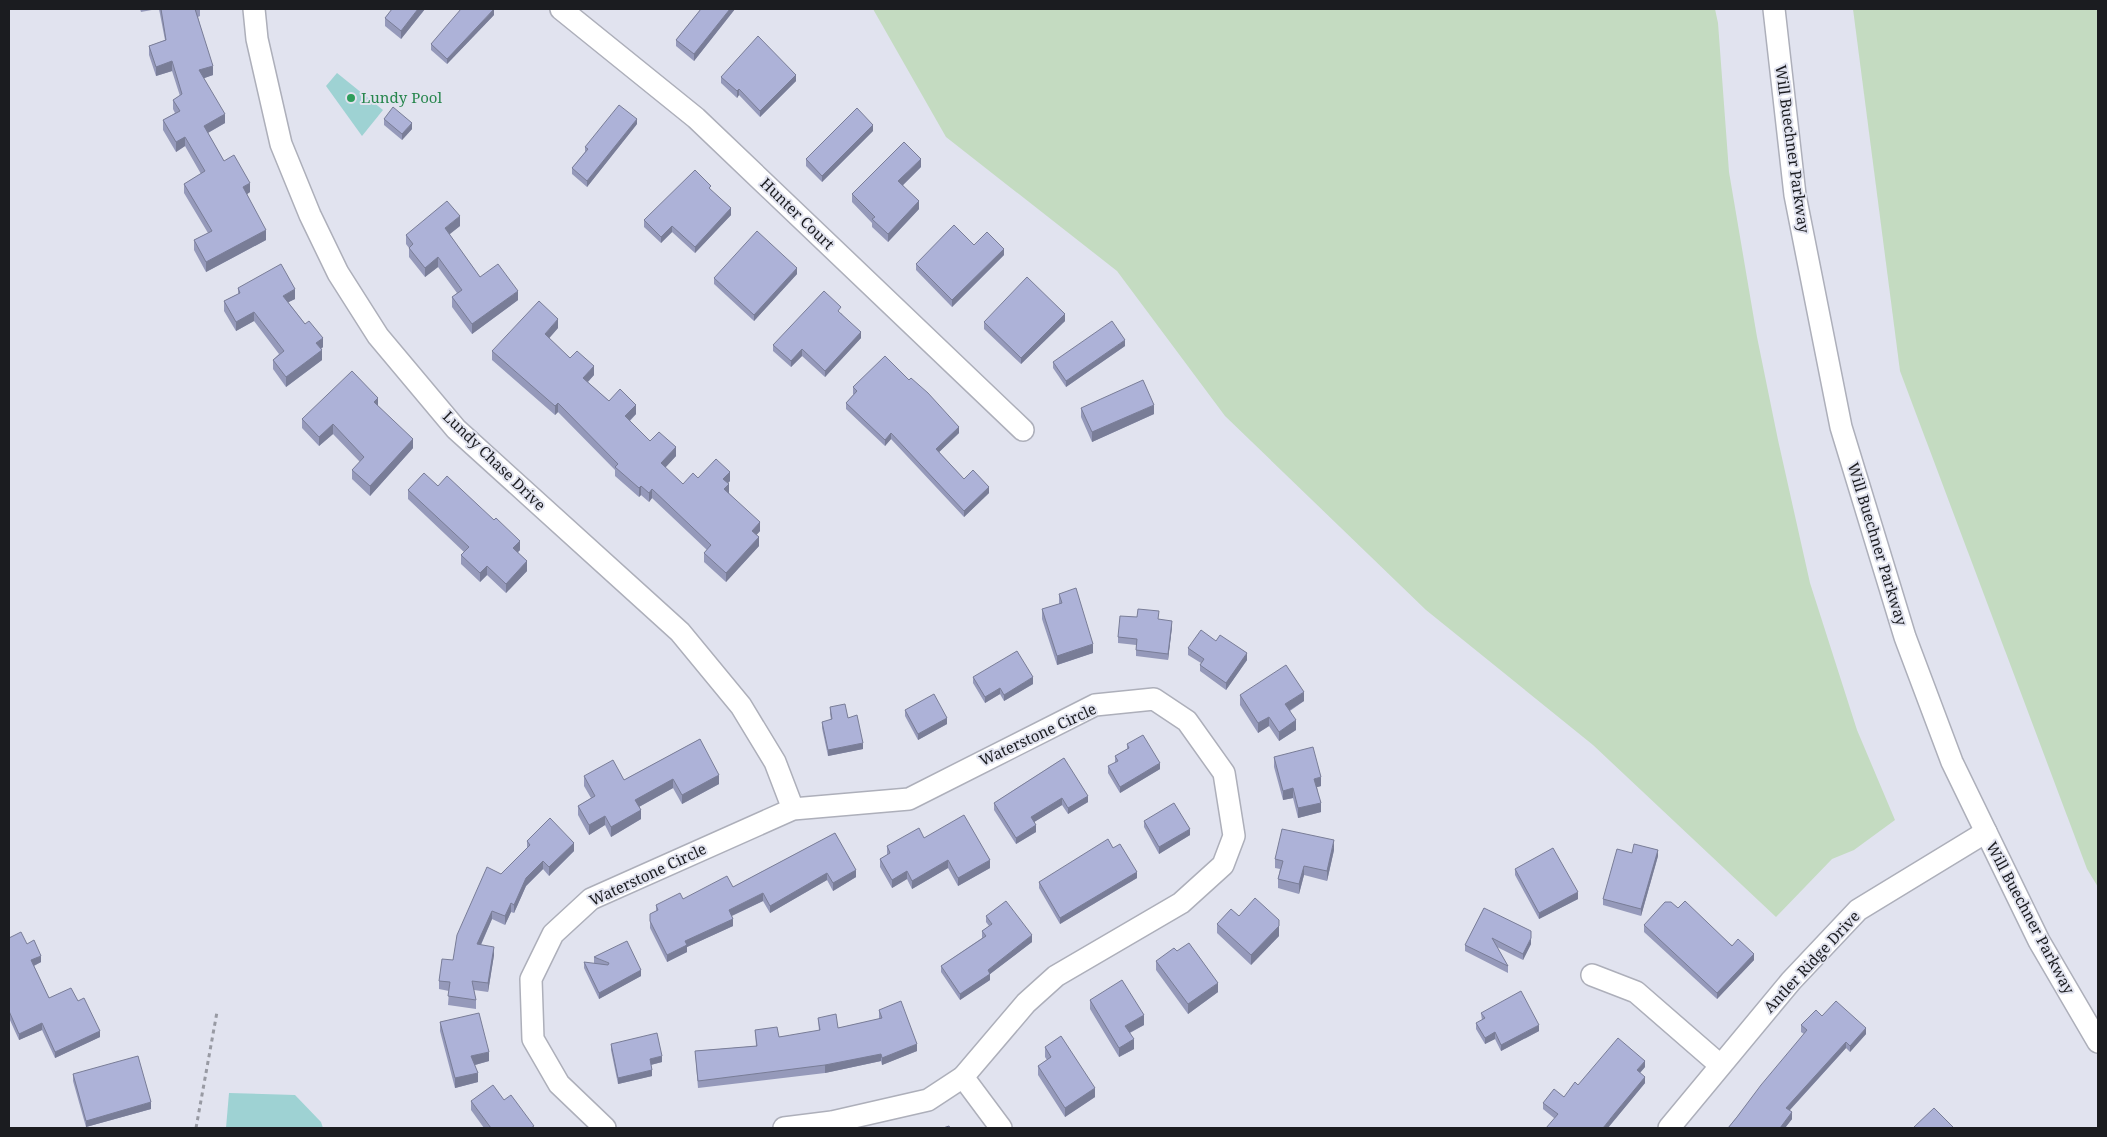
<svg xmlns="http://www.w3.org/2000/svg" width="2107" height="1137" font-family="'Noto Serif',serif">
<rect width="100%" height="100%" fill="#e1e3ef"/>
<g fill="#c4dbc1">
<polygon points="873,9 1715,9 1718,23 1729,172 1757,337 1778,440 1810,583 1857,730 1895,820 1854,850 1832,859 1776,917 1593,745 1426,610 1225,416 1117,271 946,137"/>
<polygon points="1853,9 2098,9 2098,887 2087,869 1900,371"/>
</g>
<g fill="#9ed2d3">
<polygon points="337,73 383,110 362,136 326,86"/>
<polygon points="229,1093 295,1095 321,1122 323,1128 226,1128"/>
</g>
<g fill="none" stroke-linecap="round" stroke-linejoin="round">
<g stroke="#adafba" stroke-width="24">
<g id="minor">
<polyline points="254,9 257,39 281,144 310,215 338,273 378,336 456,429 680,632 741,706 775,762 793,809"/>
<polyline points="561,9 696,118 1023,430"/>
<polyline points="1774,9 1795,195 1841,427 1905,637 1952,762 2039,941 2098,1042"/>
<polyline points="1592,975 1636,992 1720,1065"/>
<polyline points="963,1077 1001,1128"/>
<polyline points="605,1128 559,1084 533,1039 531,979 553,934 591,899 793,809 909,799 1095,705 1154,699 1187,721 1224,773 1234,836 1223,865 1181,903 1056,976 1026,1003 963,1077 928,1100 832,1122 784,1128"/>
<polyline points="1669,1128 1791,981 1858,910 1986,832"/>
</g>
</g>
<polyline stroke="#989aa3" stroke-width="3" stroke-dasharray="4 4" stroke-linecap="butt" points="196,1128 217,1012"/>
<use href="#minor" stroke="#fff" stroke-width="21"/>
</g>
<g fill="#9599ba">
<polygon points="140,9 157,9 141,12"/>
<polygon points="159,9 200,9 200,16 198,17 213,75 204,78 225,123 208,133 224,161 250,192 247,194 266,240 206,272 194,250 194,240 208,233 184,193 184,184 201,174 185,146 176,152 163,130 163,120 175,113 173,109 173,100 180,96 172,71 156,76 149,55 149,46 165,40"/>
<polygon points="392,9 425,9 401,39 385,26 385,18"/>
<polygon points="701,9 735,9 694,61 676,46 676,40"/>
<polygon points="494,15 447,64 431,50 431,44"/>
<polygon points="721,77 796,81 760,117 739,95 737,98 721,83"/>
<polygon points="384,119 412,129 402,140 384,125"/>
<polygon points="637,124 587,187 572,174 572,168 585,152 585,147"/>
<polygon points="873,131 822,182 806,166 806,159"/>
<polygon points="921,167 903,185 919,209 888,242 872,227 872,223 852,202 852,194"/>
<polygon points="711,190 731,215 695,253 672,232 661,243 644,227 644,220"/>
<polygon points="460,226 449,234 480,277 518,300 472,334 452,307 452,297 457,293 438,267 425,277 409,257 409,248 406,244 406,235"/>
<polygon points="1004,255 952,307 916,270 916,264"/>
<polygon points="797,274 754,321 714,284 714,278"/>
<polygon points="238,288 295,299 288,302 323,347 321,349 322,360 286,387 273,369 273,360 279,354 254,321 236,331 224,311 224,301 238,294"/>
<polygon points="841,313 861,338 825,377 802,356 791,367 773,351 773,345"/>
<polygon points="1065,321 1021,364 984,329 984,322"/>
<polygon points="558,328 549,338 570,358 594,375 588,382 609,401 636,414 630,421 650,441 676,456 665,468 683,484 698,478 730,481 728,483 729,493 760,531 756,535 759,546 726,582 704,562 704,553 707,550 652,498 649,502 641,495 639,497 615,476 615,470 558,412 555,415 492,360 492,351"/>
<polygon points="1125,346 1066,387 1053,368 1053,362"/>
<polygon points="853,387 959,433 939,452 964,479 989,493 964,517 891,439 885,446 846,409 846,403 854,394 853,394"/>
<polygon points="378,406 413,448 370,496 352,479 352,470 360,462 333,434 319,446 302,428 302,419"/>
<polygon points="1081,408 1154,414 1092,442 1081,417"/>
<polygon points="438,486 520,550 518,552 527,571 506,593 487,575 480,582 461,564 461,555 464,552 408,499 408,490"/>
<polygon points="1059,594 1093,653 1057,665 1042,619 1042,609 1059,604"/>
<polygon points="1159,619 1172,627 1168,660 1136,656 1136,645 1118,643 1118,637"/>
<polygon points="1216,641 1247,660 1226,690 1200,671 1200,665 1201,663 1188,655 1188,648"/>
<polygon points="973,677 1033,684 1004,701 1000,694 985,703 973,683"/>
<polygon points="1240,695 1304,701 1290,711 1296,730 1279,741 1269,726 1258,733 1240,705"/>
<polygon points="830,707 848,718 863,749 828,756 822,728 822,722 831,720 830,714"/>
<polygon points="905,710 947,724 918,740 905,716"/>
<polygon points="700,739 719,784 682,804 673,788 639,807 641,819 611,837 605,825 589,835 578,815 578,806 591,798 584,786 584,776 624,780"/>
<polygon points="1127,744 1160,769 1120,793 1108,773 1108,766 1115,763 1115,756 1127,749"/>
<polygon points="1274,757 1321,786 1317,787 1321,812 1298,818 1293,798 1283,800 1274,767"/>
<polygon points="1064,758 1088,802 1068,814 1062,805 1034,822 1036,832 1016,844 994,810 994,803"/>
<polygon points="1144,821 1190,835 1159,854 1144,827"/>
<polygon points="835,833 856,877 833,891 827,880 770,913 763,901 732,916 733,926 687,947 687,952 667,962 650,928 650,914 656,911 656,905 733,887"/>
<polygon points="924,838 990,868 958,886 948,868 912,889 907,879 892,888 880,867 880,859 887,855 887,846"/>
<polygon points="527,841 574,851 549,876 543,869 526,886 514,913 511,912 505,925 492,919 481,945 494,955 488,992 474,990 476,1000 476,1009 448,1005 449,991 439,989 439,981 453,960 501,874 527,848"/>
<polygon points="1113,848 1137,878 1060,924 1039,888 1039,882"/>
<polygon points="1334,850 1327,881 1304,875 1299,894 1278,888 1278,879 1280,869 1275,868 1275,859"/>
<polygon points="1632,853 1658,856 1641,916 1603,905 1603,899"/>
<polygon points="1515,869 1578,899 1539,919 1515,875"/>
<polygon points="1484,908 1531,944 1523,960 1497,947 1508,966 1508,973 1465,951 1465,945"/>
<polygon points="1678,908 1754,960 1717,999 1644,932 1644,925"/>
<polygon points="986,916 1032,942 990,974 990,980 960,1000 941,972 941,966 982,938 982,931 989,926 986,922"/>
<polygon points="1239,916 1279,936 1251,965 1217,933 1217,924"/>
<polygon points="9,938 27,944 41,962 34,966 49,998 78,1001 100,1037 55,1058 42,1030 19,1040 9,1018"/>
<polygon points="1177,951 1218,992 1188,1014 1156,970 1156,961"/>
<polygon points="594,957 641,976 599,999 584,968 584,962 596,964 594,963"/>
<polygon points="1090,1000 1144,1025 1130,1033 1134,1049 1119,1057 1090,1009"/>
<polygon points="879,1010 917,1051 882,1065 881,1061 825,1073 698,1088 695,1051 756,1046 755,1030 779,1037 804,1034 819,1031 818,1018 838,1028 879,1019"/>
<polygon points="1481,1013 1539,1031 1501,1051 1495,1039 1485,1044 1476,1029 1476,1023 1482,1020"/>
<polygon points="1822,1016 1866,1034 1850,1052 1846,1048 1790,1110 1792,1119 1785,1128 1728,1128 1804,1034 1801,1032 1801,1025"/>
<polygon points="440,1022 489,1061 475,1065 478,1082 455,1088 440,1031"/>
<polygon points="611,1044 662,1062 651,1065 652,1076 618,1084 611,1050"/>
<polygon points="1045,1047 1095,1097 1065,1117 1038,1075 1038,1066 1047,1060 1045,1057"/>
<polygon points="1645,1067 1640,1073 1645,1083 1615,1119 1554,1118 1543,1109 1543,1103 1564,1097"/>
<polygon points="73,1074 151,1109 86,1127 73,1081"/>
<polygon points="504,1100 534,1128 484,1128 471,1110 471,1101"/>
</g>
<g fill="#797d97">
<polygon points="418,9 425,9 401,39 401,31"/>
<polygon points="494,9 494,15 447,64 447,59"/>
<polygon points="730,9 735,9 694,61 694,54"/>
<polygon points="172,61 172,71 156,76 156,67"/>
<polygon points="213,66 213,75 199,80 199,70"/>
<polygon points="796,75 796,81 760,117 760,111"/>
<polygon points="739,89 739,95 737,98 737,91"/>
<polygon points="225,114 225,123 204,135 204,126"/>
<polygon points="637,119 637,124 587,187 587,181"/>
<polygon points="412,123 412,129 402,140 402,134"/>
<polygon points="873,125 873,131 822,182 822,176"/>
<polygon points="185,137 185,146 176,152 176,142"/>
<polygon points="921,159 921,167 898,190 898,181"/>
<polygon points="250,183 250,192 243,197 243,187"/>
<polygon points="919,201 919,209 888,242 888,234"/>
<polygon points="731,208 731,215 695,253 695,247"/>
<polygon points="460,216 460,226 445,238 445,228"/>
<polygon points="672,226 672,232 661,243 661,237"/>
<polygon points="266,230 266,240 206,272 206,262"/>
<polygon points="1004,249 1004,255 952,307 952,300"/>
<polygon points="438,257 438,267 425,277 425,268"/>
<polygon points="797,268 797,274 754,321 754,315"/>
<polygon points="295,289 295,299 283,305 283,296"/>
<polygon points="518,291 518,300 472,334 472,324"/>
<polygon points="254,312 254,321 236,331 236,322"/>
<polygon points="1065,314 1065,321 1021,364 1021,358"/>
<polygon points="558,319 558,328 545,343 545,334"/>
<polygon points="861,332 861,338 825,377 825,371"/>
<polygon points="323,338 323,347 316,352 316,343"/>
<polygon points="1125,340 1125,346 1066,387 1066,381"/>
<polygon points="802,349 802,356 791,367 791,361"/>
<polygon points="322,350 322,360 286,387 286,377"/>
<polygon points="594,366 594,375 583,387 583,378"/>
<polygon points="378,398 378,408 374,402"/>
<polygon points="558,403 558,412 555,415 555,406"/>
<polygon points="636,405 636,414 625,425 625,416"/>
<polygon points="1154,405 1154,414 1092,442 1092,432"/>
<polygon points="333,424 333,434 319,446 319,437"/>
<polygon points="959,427 959,433 936,455 936,449"/>
<polygon points="891,433 891,439 885,446 885,440"/>
<polygon points="413,439 413,448 370,496 370,486"/>
<polygon points="676,447 676,456 661,472 661,463"/>
<polygon points="730,472 730,481 723,488 723,479"/>
<polygon points="729,484 729,493 724,498 724,489"/>
<polygon points="641,486 641,495 639,497 639,488"/>
<polygon points="989,487 989,493 964,517 964,511"/>
<polygon points="652,489 652,498 649,502 649,493"/>
<polygon points="760,522 760,531 752,540 752,531"/>
<polygon points="759,537 759,546 726,582 726,573"/>
<polygon points="520,541 520,550 513,557 513,548"/>
<polygon points="527,561 527,571 506,593 506,584"/>
<polygon points="487,566 487,575 480,582 480,573"/>
<polygon points="1172,621 1172,627 1168,660 1168,654"/>
<polygon points="1093,644 1093,653 1057,665 1057,656"/>
<polygon points="1247,653 1247,660 1226,690 1226,683"/>
<polygon points="1033,677 1033,684 1004,701 1004,695"/>
<polygon points="1000,688 1000,694 985,703 985,697"/>
<polygon points="1304,692 1304,701 1285,713 1285,704"/>
<polygon points="1269,717 1269,726 1258,733 1258,723"/>
<polygon points="947,718 947,724 918,740 918,734"/>
<polygon points="1296,720 1296,730 1279,741 1279,732"/>
<polygon points="863,743 863,749 828,756 828,750"/>
<polygon points="1160,763 1160,769 1120,793 1120,787"/>
<polygon points="719,775 719,784 682,804 682,795"/>
<polygon points="1321,777 1321,786 1314,788 1314,779"/>
<polygon points="673,779 673,788 635,809 635,800"/>
<polygon points="1293,788 1293,798 1283,800 1283,791"/>
<polygon points="1088,796 1088,802 1068,814 1068,808"/>
<polygon points="1062,798 1062,805 1031,824 1031,817"/>
<polygon points="1321,803 1321,812 1298,818 1298,808"/>
<polygon points="641,810 641,819 611,837 611,827"/>
<polygon points="605,816 605,825 589,835 589,825"/>
<polygon points="1036,825 1036,832 1016,844 1016,838"/>
<polygon points="1190,829 1190,835 1159,854 1159,847"/>
<polygon points="1334,840 1334,850 1327,881 1327,871"/>
<polygon points="574,843 574,851 549,876 549,867"/>
<polygon points="1658,850 1658,856 1641,916 1641,909"/>
<polygon points="948,860 948,868 912,889 912,881"/>
<polygon points="990,860 990,868 958,886 958,878"/>
<polygon points="543,861 543,869 526,886 514,913 514,905 526,878"/>
<polygon points="1304,866 1304,875 1299,894 1299,884"/>
<polygon points="856,870 856,877 833,891 833,883"/>
<polygon points="907,871 907,879 892,888 892,880"/>
<polygon points="1137,872 1137,878 1060,924 1060,918"/>
<polygon points="827,873 827,880 770,913 770,906"/>
<polygon points="1578,892 1578,899 1539,919 1539,913"/>
<polygon points="763,893 763,901 729,917 729,910"/>
<polygon points="511,903 511,912 505,925 505,916"/>
<polygon points="492,911 492,919 477,953 477,944"/>
<polygon points="733,919 733,926 687,947 687,952 667,962 667,955 685,941"/>
<polygon points="1279,926 1279,936 1251,965 1251,955"/>
<polygon points="1032,935 1032,942 990,974 990,980 960,1000 960,994 988,970"/>
<polygon points="1531,938 1531,944 1523,960 1523,954"/>
<polygon points="494,947 494,955 488,992 488,983"/>
<polygon points="1754,954 1754,960 1717,999 1717,993"/>
<polygon points="41,956 41,962 31,967 31,960"/>
<polygon points="641,970 641,976 599,999 599,993"/>
<polygon points="1218,983 1218,992 1188,1014 1188,1004"/>
<polygon points="1144,1015 1144,1025 1125,1035 1125,1026"/>
<polygon points="42,1023 42,1030 19,1040 19,1034"/>
<polygon points="1539,1025 1539,1031 1501,1051 1501,1045"/>
<polygon points="1866,1028 1866,1034 1850,1052 1850,1046"/>
<polygon points="100,1031 100,1037 55,1058 55,1052"/>
<polygon points="1495,1032 1495,1039 1485,1044 1485,1038"/>
<polygon points="1134,1039 1134,1049 1119,1057 1119,1048"/>
<polygon points="1846,1042 1846,1048 1786,1114 1786,1108"/>
<polygon points="917,1044 917,1051 882,1065 882,1058"/>
<polygon points="489,1052 489,1061 471,1066 471,1056"/>
<polygon points="881,1054 881,1061 825,1073 825,1065"/>
<polygon points="662,1056 662,1062 650,1065 650,1059"/>
<polygon points="1645,1061 1645,1067 1637,1076 1637,1070"/>
<polygon points="652,1070 652,1076 618,1084 618,1078"/>
<polygon points="478,1073 478,1082 455,1088 455,1078"/>
<polygon points="1645,1077 1645,1083 1608,1128 1603,1128 1615,1113"/>
<polygon points="1095,1088 1095,1097 1065,1117 1065,1108"/>
<polygon points="151,1102 151,1109 86,1127 86,1121"/>
<polygon points="1792,1112 1792,1119 1785,1128 1780,1128"/>
</g>
<g fill="#adb2d8" stroke="#797d97">
<polygon points="161,9 195,9 213,66 199,70 225,114 204,126 224,161 234,155 250,183 243,187 266,230 206,262 194,240 212,231 184,184 205,171 185,137 176,142 163,120 180,111 173,100 182,94 172,61 156,67 149,46 166,40"/>
<polygon points="392,9 418,9 401,31 385,18"/>
<polygon points="461,9 494,9 447,59 431,44"/>
<polygon points="701,9 730,9 694,54 676,40"/>
<polygon points="758,36 796,75 760,111 739,89 737,91 721,77"/>
<polygon points="619,105 637,119 587,181 572,168 588,149 585,147"/>
<polygon points="393,107 412,123 402,134 384,119"/>
<polygon points="857,108 873,125 822,176 806,159"/>
<polygon points="904,142 921,159 898,181 919,201 888,234 872,219 875,217 852,194"/>
<polygon points="695,170 711,186 709,188 731,208 695,247 672,226 661,237 644,220"/>
<polygon points="447,201 460,216 445,228 480,277 498,264 518,291 472,324 452,297 462,290 438,257 425,268 409,248 413,244 406,235"/>
<polygon points="954,225 974,245 987,232 1004,249 952,300 916,264"/>
<polygon points="757,231 797,268 754,315 714,278"/>
<polygon points="281,264 295,289 283,296 305,324 309,321 323,338 316,343 322,350 286,377 273,360 284,351 254,312 236,322 224,301 240,293 238,288"/>
<polygon points="1027,277 1065,314 1021,358 984,322"/>
<polygon points="824,291 841,307 838,311 861,332 825,371 802,349 791,361 773,345"/>
<polygon points="539,301 558,319 545,334 570,358 577,351 594,366 583,378 609,401 620,389 636,405 625,416 650,441 659,432 676,447 661,463 683,484 693,473 698,478 716,459 730,472 723,479 729,484 724,489 760,522 752,531 759,537 726,573 704,553 711,545 652,489 649,493 641,486 639,488 615,467 618,464 558,403 555,406 492,351"/>
<polygon points="1112,321 1125,340 1066,381 1053,362"/>
<polygon points="885,356 909,380 911,378 928,393 959,427 936,449 964,479 973,470 989,487 964,511 891,433 885,440 846,403 857,391 853,387"/>
<polygon points="352,371 378,398 374,402 413,439 370,486 352,470 364,457 333,424 319,437 302,419"/>
<polygon points="1143,380 1154,405 1092,432 1081,408"/>
<polygon points="424,473 438,486 447,476 494,520 496,518 520,541 513,548 527,561 506,584 487,566 480,573 461,555 469,547 408,490"/>
<polygon points="1076,588 1093,644 1057,656 1042,609 1062,603 1059,594"/>
<polygon points="1138,609 1159,611 1158,619 1172,621 1168,654 1136,650 1137,639 1118,637 1120,616 1137,617"/>
<polygon points="1201,630 1216,641 1220,635 1247,653 1226,683 1200,665 1204,659 1188,648"/>
<polygon points="1017,651 1033,677 1004,695 1000,688 985,697 973,677"/>
<polygon points="1286,665 1304,692 1285,704 1296,720 1279,732 1269,717 1258,723 1240,695"/>
<polygon points="934,694 947,718 918,734 905,710"/>
<polygon points="845,704 848,718 857,715 863,743 828,750 822,722 832,719 830,707"/>
<polygon points="1143,735 1160,763 1120,787 1108,766 1118,761 1115,756 1129,748 1127,744"/>
<polygon points="700,739 719,775 682,795 673,779 635,800 641,810 611,827 605,816 589,825 578,806 595,796 584,776 613,760 624,780"/>
<polygon points="1313,747 1321,777 1314,779 1321,803 1298,808 1293,788 1283,791 1274,757"/>
<polygon points="1064,758 1088,796 1068,808 1062,798 1031,817 1036,825 1016,838 994,803"/>
<polygon points="1174,803 1190,829 1159,847 1144,821"/>
<polygon points="964,815 990,860 958,878 948,860 912,881 907,871 892,880 880,859 890,853 887,846 919,828 924,838"/>
<polygon points="550,818 574,843 549,867 543,861 526,878 514,905 511,903 505,916 492,911 477,944 494,947 488,983 472,981 476,1000 448,996 450,982 439,981 442,959 453,960 457,935 487,867 501,874 530,845 527,841"/>
<polygon points="1282,829 1334,840 1327,871 1304,866 1299,884 1278,879 1283,861 1275,859"/>
<polygon points="835,833 856,870 833,883 827,873 770,906 763,893 729,910 733,919 685,941 687,945 667,955 650,921 650,914 658,910 656,905 680,893 683,899 727,876 733,887"/>
<polygon points="1108,839 1113,848 1120,844 1137,872 1060,918 1039,882"/>
<polygon points="1634,844 1658,850 1641,909 1603,899 1617,849 1632,853"/>
<polygon points="1553,848 1578,892 1539,913 1515,869"/>
<polygon points="1255,898 1279,920 1279,926 1251,955 1217,924 1231,909 1239,916"/>
<polygon points="1006,901 1032,935 988,970 990,974 960,994 941,966 986,936 982,931 992,924 986,916"/>
<polygon points="1685,901 1732,946 1738,939 1754,954 1717,993 1644,925 1665,902 1671,902 1678,908"/>
<polygon points="1484,908 1531,931 1531,938 1523,954 1492,938 1508,966 1465,945"/>
<polygon points="21,932 27,944 34,940 41,956 31,960 49,998 71,988 78,1001 84,998 100,1031 55,1052 42,1023 19,1034 9,1011 9,938"/>
<polygon points="627,941 641,970 599,993 584,962 608,965 609,963 594,957"/>
<polygon points="1189,943 1218,983 1188,1004 1156,961 1174,948 1177,951"/>
<polygon points="1122,980 1144,1015 1125,1026 1134,1039 1119,1048 1090,1000"/>
<polygon points="1521,991 1539,1025 1501,1045 1495,1032 1485,1038 1476,1023 1485,1018 1481,1013"/>
<polygon points="901,1001 917,1044 882,1058 881,1054 825,1065 698,1081 695,1051 757,1046 755,1030 777,1027 779,1037 820,1030 818,1018 836,1014 838,1028 882,1018 879,1010"/>
<polygon points="1836,1001 1866,1028 1850,1046 1846,1042 1786,1108 1792,1112 1780,1128 1728,1128 1737,1117 1761,1085 1807,1030 1801,1025 1816,1010 1822,1016"/>
<polygon points="479,1013 489,1052 471,1056 478,1073 455,1078 440,1022"/>
<polygon points="657,1033 662,1056 650,1059 652,1070 618,1078 611,1044"/>
<polygon points="1061,1036 1095,1088 1065,1108 1038,1066 1051,1057 1045,1047"/>
<polygon points="1618,1038 1645,1061 1637,1070 1645,1077 1615,1113 1603,1128 1546,1128 1558,1114 1543,1103 1554,1089 1564,1097 1575,1082 1578,1085"/>
<polygon points="138,1056 151,1102 86,1121 73,1074"/>
<polygon points="493,1085 504,1100 511,1095 534,1126 531,1128 491,1128 471,1101"/>
<polygon points="1934,1108 1954,1128 1913,1128"/>
<polygon points="949,1126 950,1128 943,1128"/>
</g>
<circle fill="#2e9e5b" stroke="#e1e3ef" stroke-width="2" cx="351" cy="98" r="5"/>
<g text-anchor="middle" stroke-width="4" stroke-linejoin="round" paint-order="stroke">
<g font-size="15" fill="#27864d" stroke="#e1e3ef" text-anchor="start">
<text x="361" y="103">Lundy Pool</text>
</g>
<g font-size="15" fill="#1b1c20" stroke="#e1e3ef">
<text transform="translate(1792 149) rotate(82)" y="5">Will Buechner Parkway</text>
<text transform="translate(797 214) rotate(44)" y="5">Hunter Court</text>
<text transform="translate(494 461) rotate(44)" y="5">Lundy Chase Drive</text>
<text transform="translate(1877 544) rotate(73)" y="5">Will Buechner Parkway</text>
<text transform="translate(1038 735) rotate(-25)" y="5">Waterstone Circle</text>
<text transform="translate(648 875) rotate(-25)" y="5">Waterstone Circle</text>
<text transform="translate(2030 918) rotate(62)" y="5">Will Buechner Parkway</text>
<text transform="translate(1812 962) rotate(-47)" y="5">Antler Ridge Drive</text>
</g>
</g>
<rect width="2107" height="1137" fill="none" stroke="#1b1c20" stroke-width="20"/>
</svg>
